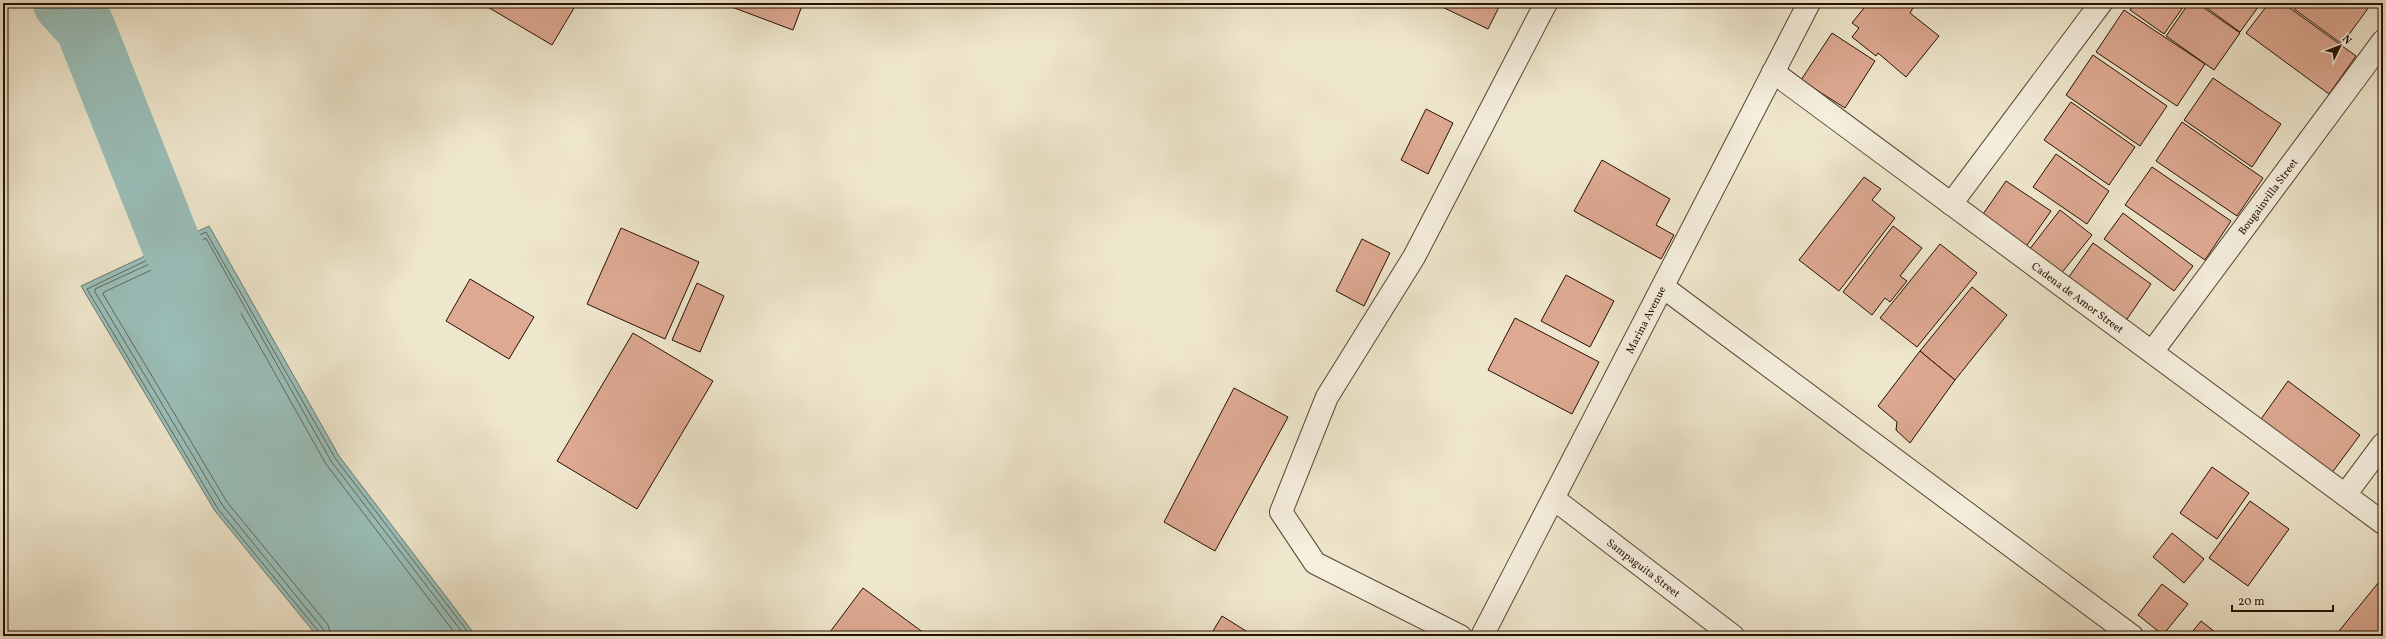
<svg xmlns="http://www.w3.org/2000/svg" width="2386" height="639" font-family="Vollkorn,serif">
<rect width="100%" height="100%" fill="#efe7cd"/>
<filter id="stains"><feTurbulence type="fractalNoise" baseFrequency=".005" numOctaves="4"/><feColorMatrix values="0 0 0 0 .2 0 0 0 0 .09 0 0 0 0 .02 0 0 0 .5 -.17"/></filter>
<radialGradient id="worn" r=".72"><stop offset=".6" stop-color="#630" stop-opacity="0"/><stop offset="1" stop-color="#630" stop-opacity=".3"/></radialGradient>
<polygon fill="#9abfba" stroke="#6c7970" points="209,226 339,456 476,636 317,636 215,511 81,286"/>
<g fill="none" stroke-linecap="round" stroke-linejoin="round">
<g stroke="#60685d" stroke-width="1">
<polyline points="320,636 319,632 218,509 87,289 206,232 335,458 471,636"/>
<polyline points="325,636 323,629 223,506 95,292 95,289 206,238 331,461 465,636"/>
<polyline points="331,636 328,625 227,502 103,294 104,292 203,246 326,464 457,636"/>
</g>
<polyline stroke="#9abfba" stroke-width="60" points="63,3 85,27 171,244 211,316"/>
</g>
<g fill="#dda992" stroke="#271000">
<polygon points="481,3 577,3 552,45"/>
<polygon points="721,3 803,3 793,30"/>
<polygon points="1434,3 1501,3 1488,29"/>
<polygon points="1868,3 1907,3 1913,8 1910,13 1939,36 1906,77 1878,53 1876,56 1852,37 1859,28 1852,23"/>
<polygon points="2135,3 2186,3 2164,34 2130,10"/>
<polygon points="2189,3 2197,3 2240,33 2214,70 2166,36"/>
<polygon points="2200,3 2261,3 2240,32"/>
<polygon points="2269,3 2283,3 2356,56 2329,94 2246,33"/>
<polygon points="2298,3 2363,3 2369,7 2342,44 2294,9"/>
<polygon points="2124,10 2205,64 2177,106 2096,52"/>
<polygon points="1832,33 1875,61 1845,108 1801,80"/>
<polygon points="2093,55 2167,106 2140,146 2066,95"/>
<polygon points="2213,78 2281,124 2252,167 2184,120"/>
<polygon points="2071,102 2135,147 2109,185 2044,140"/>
<polygon points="1426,109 1453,123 1428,174 1401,160"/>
<polygon points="2182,122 2263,178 2237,216 2156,161"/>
<polygon points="2056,154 2109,191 2087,224 2033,187"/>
<polygon points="1602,160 1670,199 1656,225 1674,235 1661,259 1574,211"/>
<polygon points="2152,167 2231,221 2205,260 2125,205"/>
<polygon points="1864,177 1881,189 1872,200 1895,218 1839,291 1799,260"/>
<polygon points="2006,181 2051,211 2025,248 1981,217"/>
<polygon points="2060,210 2092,235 2060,275 2029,250"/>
<polygon points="2123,213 2193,266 2174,291 2104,239"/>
<polygon points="1893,226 1922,248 1900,276 1907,281 1890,302 1885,298 1872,315 1843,292"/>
<polygon points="621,228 699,262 665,339 587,304"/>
<polygon points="1362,239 1390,253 1364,306 1336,291"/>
<polygon points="2093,243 2151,284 2125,322 2066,281"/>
<polygon points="1940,244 1977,273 1917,347 1880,318"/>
<polygon points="1566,275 1614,301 1590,347 1541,321"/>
<polygon points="470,279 534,317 509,359 446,321"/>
<polygon points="697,283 724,296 700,352 672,340"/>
<polygon points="1972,287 2007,315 1955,380 1920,351"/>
<polygon points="1515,318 1599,362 1572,414 1488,370"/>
<polygon points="633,333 713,381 637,509 557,461"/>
<polygon points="1920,351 1955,380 1910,443 1896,430 1897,422 1878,406"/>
<polygon points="2288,381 2360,435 2331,474 2259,422"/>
<polygon points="1234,388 1288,417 1215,551 1164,522"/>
<polygon points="2212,467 2249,493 2217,539 2180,513"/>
<polygon points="2250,501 2289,529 2248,586 2209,558"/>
<polygon points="2172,533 2204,559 2184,583 2153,557"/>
<polygon points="2383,577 2383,632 2380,636 2335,636"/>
<polygon points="2162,584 2188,604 2163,635 2138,615"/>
<polygon points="863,588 928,636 827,636"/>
<polygon points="1222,616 1254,636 1210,636"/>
<polygon points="2201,621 2220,636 2189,636"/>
</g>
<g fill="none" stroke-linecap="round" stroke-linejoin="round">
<g stroke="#594633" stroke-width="24">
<g id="street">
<path id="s1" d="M1773,72L2383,523"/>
<polyline points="1951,204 2101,3"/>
<polyline points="1663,287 2132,636"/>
<path id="s2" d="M2152,352L2383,41"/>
<polyline points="2345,495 2383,444"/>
<path id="s3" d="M1554,499L1733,636"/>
<polyline points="1460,636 1315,563 1281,512 1327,397 1414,257 1546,3"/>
<path id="s4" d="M1482,636L1809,3"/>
</g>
</g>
<use href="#street" stroke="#f5efde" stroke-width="22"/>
</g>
<g text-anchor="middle" stroke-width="3" stroke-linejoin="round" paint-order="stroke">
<g font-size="11" fill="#271000" stroke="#f5efde">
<text dy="4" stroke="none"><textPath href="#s2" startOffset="194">Bougainvilla Street</textPath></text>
<text dy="4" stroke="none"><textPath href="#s1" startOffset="379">Cadena de Amor Street</textPath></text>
<text dy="4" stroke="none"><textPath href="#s4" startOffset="356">Marina Avenue</textPath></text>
<text dy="4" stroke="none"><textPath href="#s3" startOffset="113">Sampaguita Street</textPath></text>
</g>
</g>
<rect width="2386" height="639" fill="none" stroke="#efe7cd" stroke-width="16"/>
<rect x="4" y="4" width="2378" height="631" fill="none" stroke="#271000" stroke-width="2"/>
<rect x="8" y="8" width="2370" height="623" fill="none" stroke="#271000"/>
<g transform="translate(2340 46) rotate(47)" stroke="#f5efde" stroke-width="3" paint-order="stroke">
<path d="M0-3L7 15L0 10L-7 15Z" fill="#271000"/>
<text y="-6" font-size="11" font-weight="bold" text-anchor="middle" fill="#271000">N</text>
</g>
<path d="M2232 605v6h101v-6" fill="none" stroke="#271000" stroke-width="2"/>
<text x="2238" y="605" font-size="12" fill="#271000" stroke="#f5efde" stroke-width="3" paint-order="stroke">20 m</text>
<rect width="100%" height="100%" filter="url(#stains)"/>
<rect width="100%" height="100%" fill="url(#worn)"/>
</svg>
